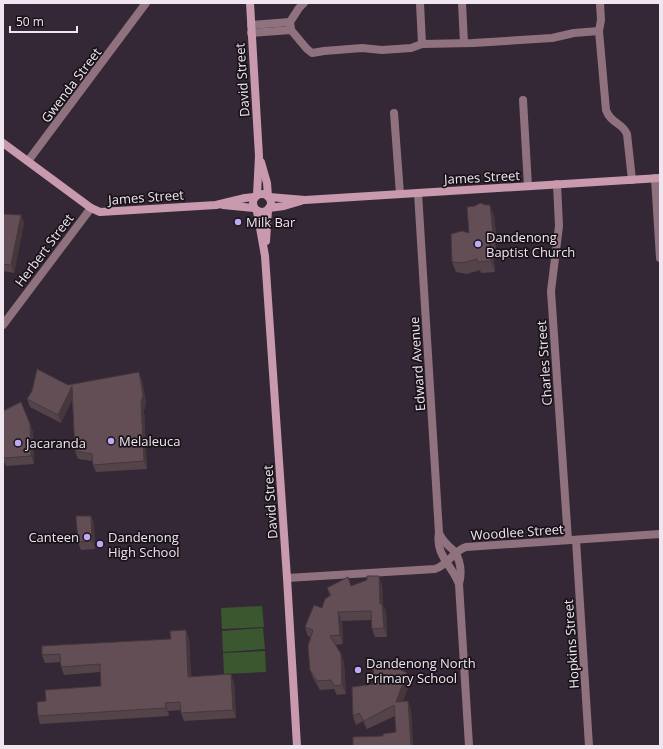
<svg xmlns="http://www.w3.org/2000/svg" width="663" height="749" font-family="'Open Sans',sans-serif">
<rect width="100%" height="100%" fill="#352836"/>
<g fill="#3b5730">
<polygon points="262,606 264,627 222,629 221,608"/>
<polygon points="263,628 265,649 223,652 222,631"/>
<polygon points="265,651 266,672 224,674 223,653"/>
</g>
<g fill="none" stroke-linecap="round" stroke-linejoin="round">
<g stroke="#90727f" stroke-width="8">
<polyline points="304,3 299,8 290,22 291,30 307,49 312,53 324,51 362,48 382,50 411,48 422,44 473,43 552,38 574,33 599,31"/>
<polyline points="420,3 422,44"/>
<polyline points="462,3 464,43"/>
<path d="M600,3L601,20L599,31L606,110C611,124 622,122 627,134L632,180"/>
<polyline points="251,25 290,22"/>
<polyline points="251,33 291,30"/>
<polyline points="523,100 528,186"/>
<polyline points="394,113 400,194"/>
<polyline points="28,161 146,3"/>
<polyline points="655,178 660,258"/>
<polyline points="557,184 559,226 551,291 568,540"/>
<path d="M418,193L439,533C435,555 452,565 459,584"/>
<polyline points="3,325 91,208"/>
<path d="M439,533C442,540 447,545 453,550C461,559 462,573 459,584L469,746"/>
<polyline points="576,540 589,746"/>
<path d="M287,578L435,569C448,565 453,551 466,547L660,534"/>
</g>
<g stroke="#c999ad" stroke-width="8">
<polyline points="250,3 259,156 257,195"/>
<polyline points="3,143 91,208 100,212 216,205 245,198 254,197"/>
<polyline points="261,162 267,183 268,196"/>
<circle cx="262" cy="203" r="9"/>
<polyline points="269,197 305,200 660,178"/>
<polyline points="223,205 254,208"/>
<polyline points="269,208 284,206 301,201"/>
<polyline points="257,211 265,256 287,578 297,746"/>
<polyline points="266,241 268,210"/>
</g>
</g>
<g fill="#55434a">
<polygon points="3,214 21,215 24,223 14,273 3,271"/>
<polygon points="494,216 497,244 496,244 496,250 493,250 495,272 481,273 480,270 467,274 456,272 452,262 469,233"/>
<polygon points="142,380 146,403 144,411 147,469 96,472 93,465 93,461 78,459 75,451 72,399 61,423 30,407 27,399 68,385"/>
<polygon points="3,411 30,424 33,432 34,464 6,466 3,459"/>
<polygon points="91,516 94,524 95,549 81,550 78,542"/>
<polygon points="382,585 383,605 386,612 387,637 375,637 372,629 371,620 342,621 343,644 335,645 341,654 344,663 346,694 337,695 334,689 320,690 313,678 310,670 311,637 308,636 305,627 322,608 330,596 327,588 351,586"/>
<polygon points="189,638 191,676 234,682 236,718 184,721 181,713 181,710 168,711 169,716 40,724 38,716 46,701 101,686 100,672 64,675 61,667 61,662 45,663 42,655"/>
<polygon points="401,661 404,670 404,671 410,682 403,701 408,701 411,710 413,746 383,736 396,732 395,716 367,729 363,721 356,725 353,716 374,684"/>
</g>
<g fill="#45373c">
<polygon points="490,205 494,216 497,244 493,233"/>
<polygon points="21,215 24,223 14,273 11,265"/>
<polygon points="492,234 496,244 496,250 492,239"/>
<polygon points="489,240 493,250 495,272 491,261"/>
<polygon points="139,372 142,380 146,403 144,411 147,469 144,461"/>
<polygon points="72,386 75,394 61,423 58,415"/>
<polygon points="30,424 33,432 34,464 31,456"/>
<polygon points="91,516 94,524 95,549 92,541"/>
<polygon points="379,576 382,585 383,605 386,612 387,637 384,628 380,604"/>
<polygon points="338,612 342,621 343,644 340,635"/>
<polygon points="186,630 189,638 191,684 188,677"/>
<polygon points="341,654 344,663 346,694 342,685"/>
<polygon points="401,661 404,670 402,677 399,669"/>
<polygon points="407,673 410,682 399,711 396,702"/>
<polygon points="231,674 234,682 236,718 233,710"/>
<polygon points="408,701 411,710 413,746 411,746"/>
<polygon points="165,703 168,711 169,716 166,708"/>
</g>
<g fill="#634e56" stroke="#45373c">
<polygon points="480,203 486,205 490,205 493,233 492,234 492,239 489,240 491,261 477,262 477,259 463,263 452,262 451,234 462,231 469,233 467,207 475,206"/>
<polygon points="3,214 21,215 11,265 3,264"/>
<polygon points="37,369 68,385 139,372 143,395 141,403 144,461 93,465 92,454 75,451 72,386 58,415 27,399 32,391"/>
<polygon points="21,402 30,424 31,456 3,458 3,411"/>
<polygon points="76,516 91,516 92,541 78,542"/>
<polygon points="367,576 379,576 380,604 382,604 384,628 372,629 371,611 338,612 340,635 330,636 341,654 342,685 334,686 331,680 317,681 310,670 308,646 313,630 305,627 314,605 322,608 325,599 331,595 327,588 348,577 351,586 367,580"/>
<polygon points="186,630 188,677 231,674 233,710 181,713 180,702 165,703 166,708 38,716 37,702 46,701 45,690 101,686 100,664 61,667 60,654 42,655 42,646 171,639 170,631"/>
<polygon points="401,661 399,669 407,673 396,702 408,701 411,746 353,746 353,737 383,736 383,734 396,732 394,705 364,721 359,713 353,716 352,687 374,684 373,663"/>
</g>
<g fill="#bea9f4" stroke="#191319" stroke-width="1.5">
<circle cx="238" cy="222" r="4"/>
<circle cx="478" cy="244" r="4"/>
<circle cx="111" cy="441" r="4"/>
<circle cx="18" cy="443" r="4"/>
<circle cx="87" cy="537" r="4"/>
<circle cx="100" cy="544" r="4"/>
<circle cx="358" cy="670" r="4"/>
</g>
<g text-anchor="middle" stroke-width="3.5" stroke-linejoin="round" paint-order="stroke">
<g font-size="13" fill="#efe6ef" stroke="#191319">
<text transform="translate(242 80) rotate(-94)" y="5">David Street</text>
<text transform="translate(71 85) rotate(-53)" y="5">Gwenda Street</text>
<text transform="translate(482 177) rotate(-3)" y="5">James Street</text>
<text transform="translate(146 197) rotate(-4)" y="5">James Street</text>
<text transform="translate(44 250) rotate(-53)" y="5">Herbert Street</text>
<text transform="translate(544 363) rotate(-94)" y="5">Charles Street</text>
<text transform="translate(417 364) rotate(-94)" y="5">Edward Avenue</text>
<text transform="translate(270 502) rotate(-94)" y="5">David Street</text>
<text transform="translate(517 532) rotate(-4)" y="5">Woodlee Street</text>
<text transform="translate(571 644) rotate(-94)" y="5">Hopkins Street</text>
</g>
<g font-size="13" fill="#efe6ef" stroke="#191319" text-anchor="start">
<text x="246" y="227">Milk Bar</text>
<text x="486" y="242">Dandenong<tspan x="486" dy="15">Baptist Church</tspan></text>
<text x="119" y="446">Melaleuca</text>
<text x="26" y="448">Jacaranda</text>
<text x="79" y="542" text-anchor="end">Canteen</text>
<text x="108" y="542">Dandenong<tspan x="108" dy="15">High School</tspan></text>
<text x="366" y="668">Dandenong North<tspan x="366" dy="15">Primary School</tspan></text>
</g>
</g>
<rect width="663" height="749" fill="none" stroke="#efe6ef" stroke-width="8"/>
<path d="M10 26v6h67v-6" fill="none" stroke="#efe6ef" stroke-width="2"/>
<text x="16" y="26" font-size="12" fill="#efe6ef" stroke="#191319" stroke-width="3" paint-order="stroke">50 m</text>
</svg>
